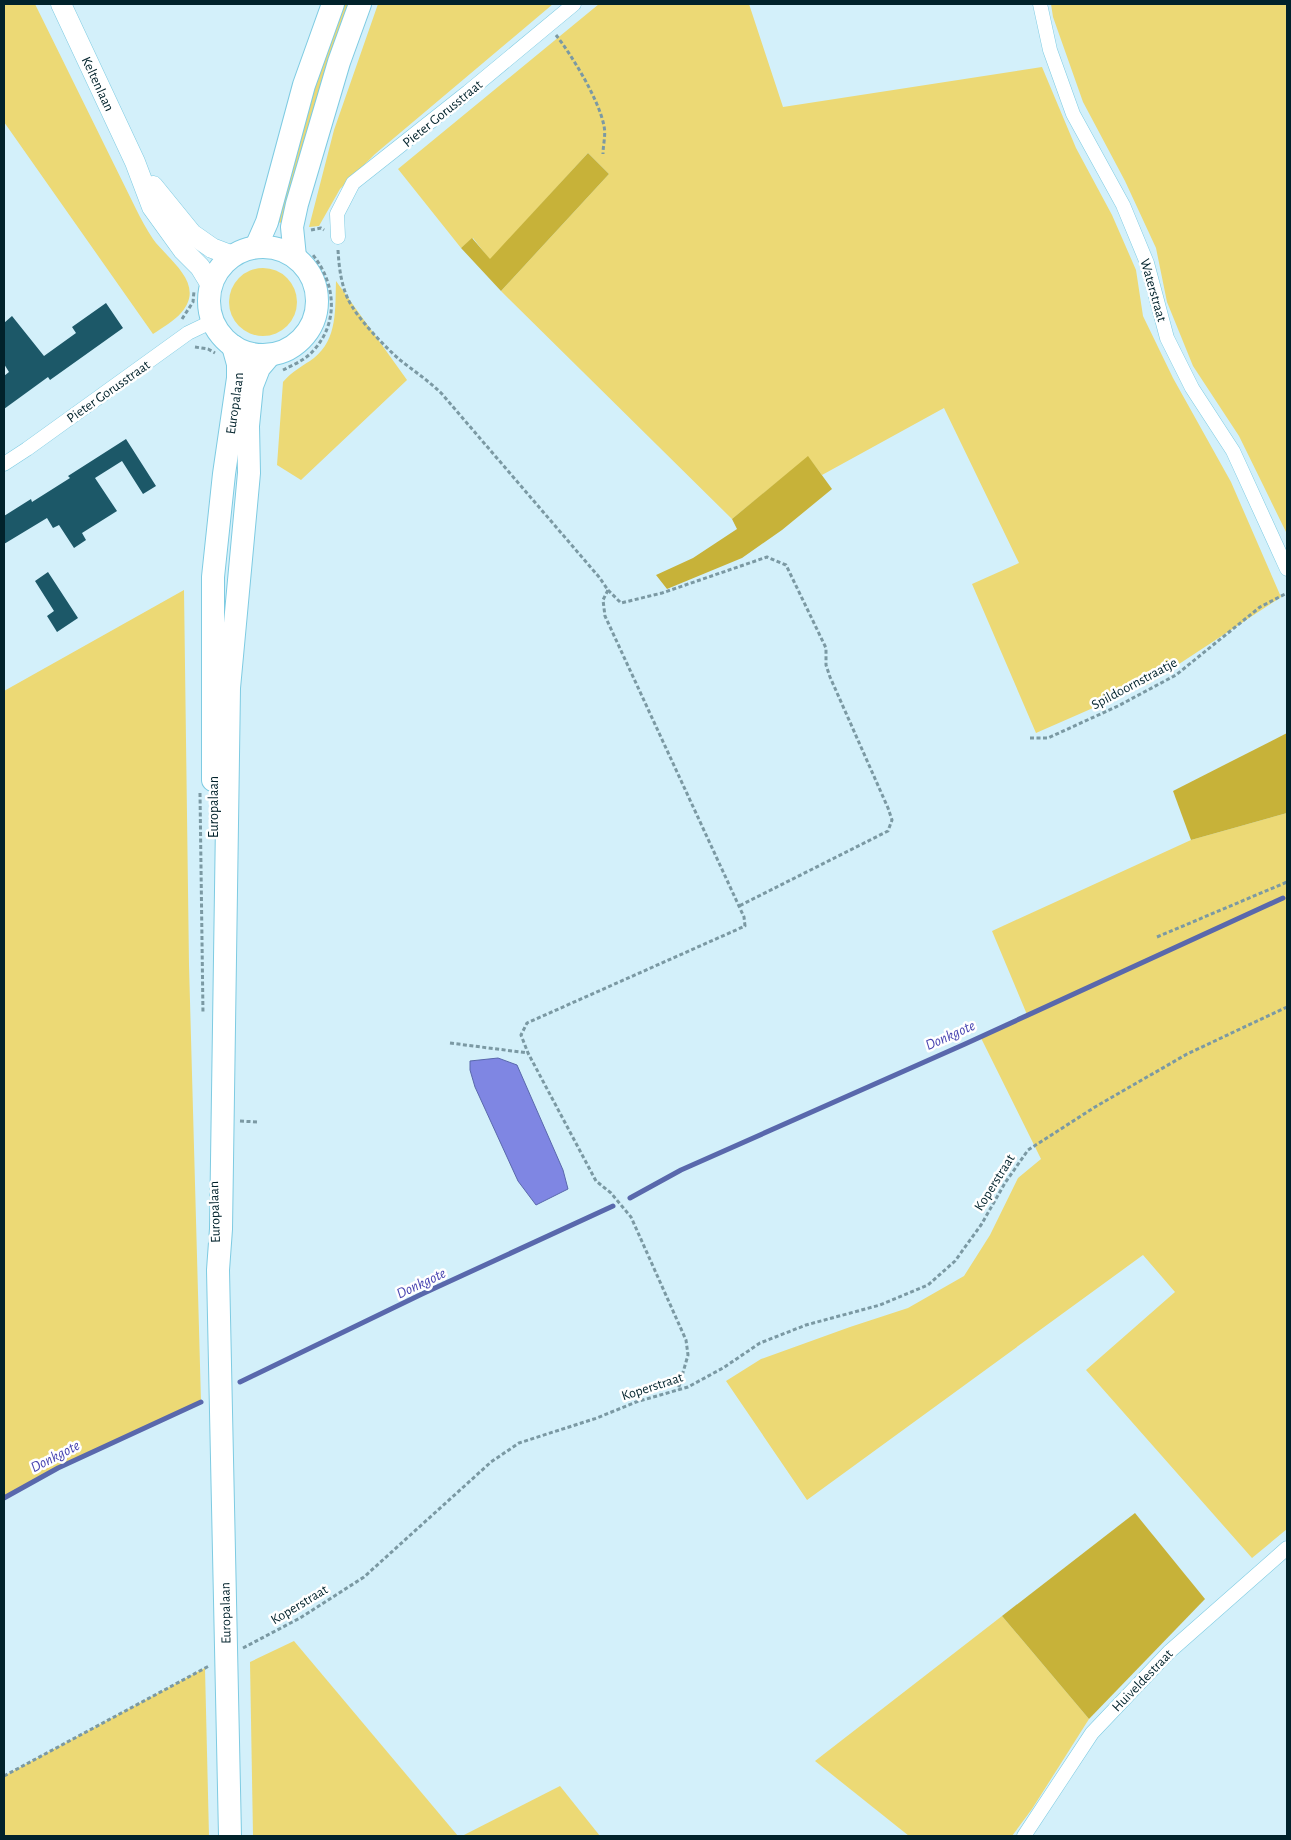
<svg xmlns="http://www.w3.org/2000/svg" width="1291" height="1840" font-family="'Alegreya Sans',sans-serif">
<rect width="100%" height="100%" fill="#d3f0fa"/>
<g fill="#ecd975">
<path d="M4,4H35L136,209C141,219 147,230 153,239C168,260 207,284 181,313C174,321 162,328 153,334L4,122Z"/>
<polygon points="338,4 353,4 287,224 272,221"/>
<polygon points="378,4 553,4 375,154 340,189 319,226 309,227 334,130"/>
<polygon points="599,4 749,4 783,107 1042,67 1076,148 1112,215 1136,270 1143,316 1173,378 1231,482 1281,597 1150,683 1036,733 972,584 1019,563 944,408 822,475 808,457 732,519 501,291 609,174 588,153 490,260 473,238 461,248 398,169"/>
<polygon points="1051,4 1287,4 1287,534 1239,436 1193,366 1167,302 1156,248 1125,181 1083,102 1053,17"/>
<circle cx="263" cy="302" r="34"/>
<path d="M336,281L407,380L301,480L277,465L283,382C292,371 303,366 314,358C338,339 335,308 336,281Z"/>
<polygon points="184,590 189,965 201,1402 58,1468 4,1498 4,691"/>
<polygon points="1287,813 1287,1529 1252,1558 1086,1370 1175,1292 1143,1255 807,1500 726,1381 761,1359 850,1327 908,1308 964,1276 990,1235 1018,1178 1041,1159 981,1038 1028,1017 992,931 1191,840"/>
<polygon points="1002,1616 1089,1719 1032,1809 1012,1836 909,1836 815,1761"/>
<polygon points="294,1641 458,1836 253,1836 250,1662"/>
<polygon points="205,1668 209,1836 4,1836 4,1776"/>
<polygon points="560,1786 600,1836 462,1836"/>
</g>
<g fill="#c7b239">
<polygon points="588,153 609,174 501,291 461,248 472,238 490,259"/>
<polygon points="808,456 832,489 782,530 742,558 667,589 656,575 693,558 737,529 732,519"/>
<polygon points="1287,733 1287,813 1191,840 1173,791"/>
<polygon points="1135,1513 1205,1599 1089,1719 1002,1616"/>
</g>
<polygon fill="#7f86e3" stroke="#5968ac" points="498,1058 517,1065 563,1170 568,1189 536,1205 518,1181 475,1087 470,1070 470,1061"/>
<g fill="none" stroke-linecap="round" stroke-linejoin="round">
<g stroke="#5968ac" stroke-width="5">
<polyline points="630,1198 681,1170 965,1044 1283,898"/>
<polyline points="240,1382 422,1294 613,1206"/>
<polyline points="4,1498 58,1468 201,1402"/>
</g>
</g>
<g fill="#1c5868">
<polygon points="106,303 123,328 50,380 48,377 4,409 4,376 9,372 4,364 4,323 12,316 44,356 76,333 72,327"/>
<polygon points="126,439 156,486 143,494 122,461 95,478 117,511 82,533 86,540 74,548 59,525 53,528 47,518 4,544 4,516 31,499 32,502 70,478 68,476"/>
<polygon points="48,572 78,618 57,632 47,616 54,611 35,581"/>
</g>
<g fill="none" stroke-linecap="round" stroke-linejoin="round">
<g stroke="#7ecbe2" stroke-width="15">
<g id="minor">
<polyline points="1040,4 1050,50 1073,114 1123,205 1147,263 1167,338 1192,388 1233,451 1287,569"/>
<polyline points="338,237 337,214 353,183 468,92 574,4"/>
<polyline points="4,464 27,449 188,333 213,321"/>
<polyline points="1024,1836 1092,1733 1169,1652 1287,1548"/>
</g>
</g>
<g stroke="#7ecbe2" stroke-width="21">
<g id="secondary">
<path id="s1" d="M61,4L135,162L152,207L183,250L200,267L211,285"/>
<polyline points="153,186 192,234 212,248 233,256"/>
</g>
</g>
<g stroke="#7ecbe2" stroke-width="24">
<g id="primary">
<polyline points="256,247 267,222 304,85 333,4"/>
<circle cx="263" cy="301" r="54"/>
<polyline points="295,257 292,227 297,204 339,62 360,4"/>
<path id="s2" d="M213,780V577L224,474L238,378V364L233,346"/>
<polyline points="230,1836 218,1270 221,1229 229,688 249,473 248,426 252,386 259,368 270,355"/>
</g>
</g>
<g stroke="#7b99a3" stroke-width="3" stroke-dasharray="4 2.5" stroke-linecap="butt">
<path d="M556,35C573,57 599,100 604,126C606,135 603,145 603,154"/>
<polyline points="311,230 321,228 324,230"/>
<path d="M338,250C339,267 341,284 348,299C356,317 385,347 400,360C414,371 429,381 442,394L599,577L608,590L603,600L605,616L744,917L745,926L527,1023L521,1035L528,1053L596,1181L611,1193L631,1217L686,1340L688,1355L678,1390"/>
<polyline points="182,319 193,302 194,291"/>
<polyline points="195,347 208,349 215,353"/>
<path d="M283,370C293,365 305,360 313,351C339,323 336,284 313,255"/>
<polyline points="608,590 621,603 662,593 767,557 786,565 826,648 826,665 830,677 888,808 892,820 888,831 739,906"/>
<polyline points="1030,738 1048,738 1118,706 1176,675 1260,607 1287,593"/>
<polyline points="200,793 203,1014"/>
<polyline points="1157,937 1287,882"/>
<polyline points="450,1043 528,1053"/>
<polyline points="240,1121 257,1122"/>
<polyline points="243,1648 300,1618 364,1577 491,1462 519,1443 597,1418 636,1402 688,1387 723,1368 760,1343 806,1325 880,1305 928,1285 955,1261 981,1225 1005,1183 1028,1150 1095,1107 1187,1054 1287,1007"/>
<polyline points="4,1776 209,1666"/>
</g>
<use href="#minor" stroke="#fff" stroke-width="14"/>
<use href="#secondary" stroke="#fff" stroke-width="20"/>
<use href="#primary" stroke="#fff" stroke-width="22"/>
</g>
<g text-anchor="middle" stroke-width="5" stroke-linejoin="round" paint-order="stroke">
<g font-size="14" fill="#01222b" stroke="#fff">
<text dy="5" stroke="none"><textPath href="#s1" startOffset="88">Keltenlaan</textPath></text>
<text transform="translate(442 113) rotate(-39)" y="5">Pieter Gorusstraat</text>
<text transform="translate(1154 290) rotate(74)" y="5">Waterstraat</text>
<text transform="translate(108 391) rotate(-35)" y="5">Pieter Gorusstraat</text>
<text dy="5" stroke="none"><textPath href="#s2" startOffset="378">Europalaan</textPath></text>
<text transform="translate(1134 683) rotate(-28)" y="5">Spildoornstraatje</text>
<text transform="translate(213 807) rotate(-90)" y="5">Europalaan</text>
<text transform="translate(994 1182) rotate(-58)" y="5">Koperstraat</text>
<text transform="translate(214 1212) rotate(-92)" y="5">Europalaan</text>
<text transform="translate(652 1386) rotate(-18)" y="5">Koperstraat</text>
<text transform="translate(299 1604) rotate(-31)" y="5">Koperstraat</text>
<text transform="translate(225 1613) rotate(-91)" y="5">Europalaan</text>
<text transform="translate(1142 1680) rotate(-46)" y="5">Huiveldestraat</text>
</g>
<g font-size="15" font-style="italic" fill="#4844b1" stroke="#fff">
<text transform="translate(950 1035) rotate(-24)" y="5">Donkgote</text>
<text transform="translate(421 1283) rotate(-25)" y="5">Donkgote</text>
<text transform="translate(55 1456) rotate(-27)" y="5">Donkgote</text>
</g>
</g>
<rect width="1291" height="1840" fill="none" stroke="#01222b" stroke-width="10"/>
</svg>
